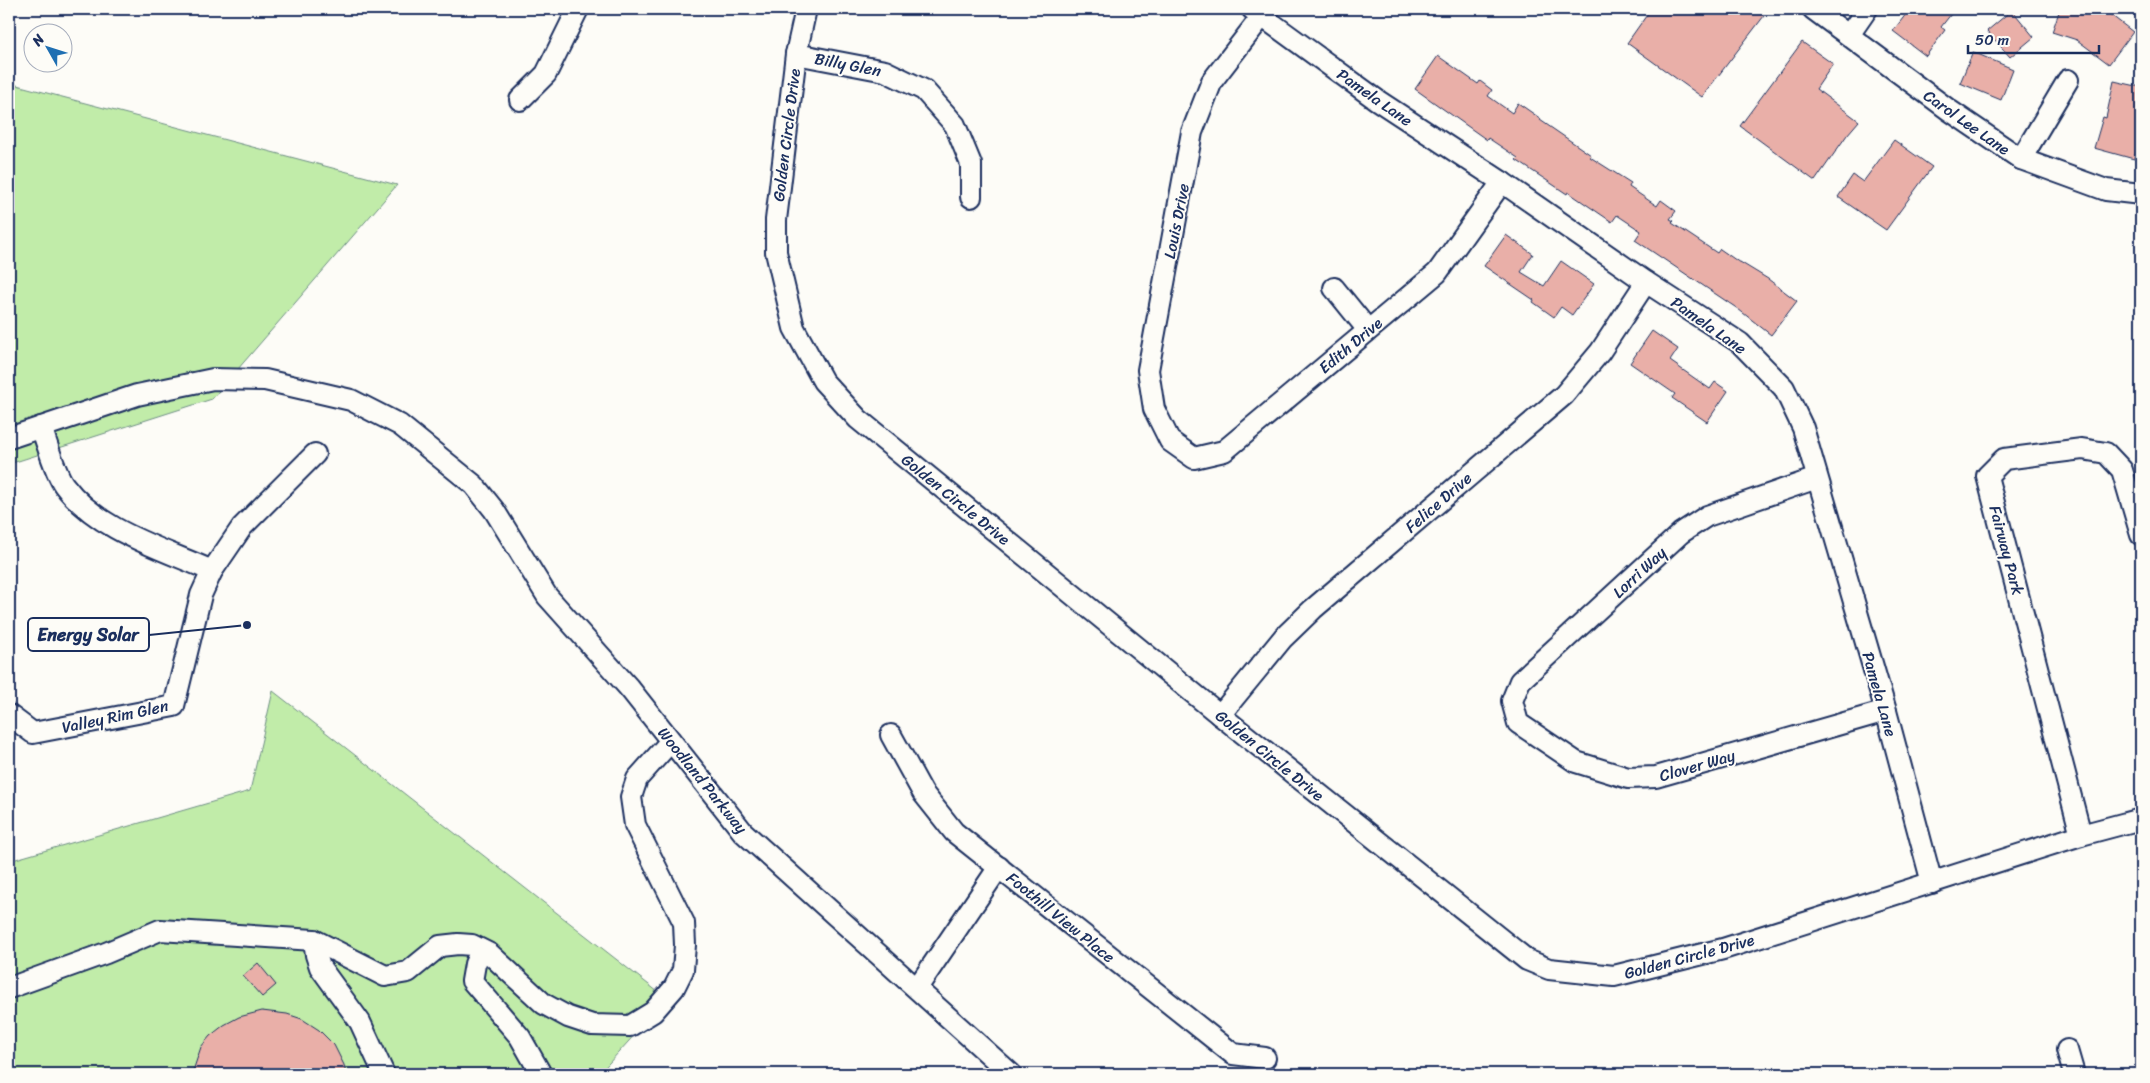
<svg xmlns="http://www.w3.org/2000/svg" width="2150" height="1083" font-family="Sriracha,sans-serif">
<rect width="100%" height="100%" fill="#fdfcf7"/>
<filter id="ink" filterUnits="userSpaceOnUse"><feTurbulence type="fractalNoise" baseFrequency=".02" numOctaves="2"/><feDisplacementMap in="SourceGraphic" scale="10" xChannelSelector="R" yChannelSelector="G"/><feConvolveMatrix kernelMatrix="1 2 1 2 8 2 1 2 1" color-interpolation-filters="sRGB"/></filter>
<g filter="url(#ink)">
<g fill="#c1eca9" stroke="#6e8e84">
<polygon points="9,83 397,185 212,399 9,464"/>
<polygon points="273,691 667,999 599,1074 9,1074 9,861 250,791"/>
</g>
<g fill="#e9afa8" stroke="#1b2f5e">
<polygon points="1651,9 1755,9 1764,16 1702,97 1627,43"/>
<polygon points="1910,9 1955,9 1941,27 1945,30 1926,56 1893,31"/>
<polygon points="2060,9 2103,9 2133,32 2109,64 2077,40 2052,32"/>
<polygon points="2012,10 2034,37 2010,57 1987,31"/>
<polygon points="1802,42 1833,64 1816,89 1859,121 1847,135 1815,181 1740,126"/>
<polygon points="1973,52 2013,69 2001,100 1960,83"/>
<polygon points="1438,56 1478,84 1480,81 1492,90 1488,96 1512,113 1518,103 1541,119 1540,120 1591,155 1590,157 1631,183 1629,187 1657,206 1661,200 1676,211 1670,219 1674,221 1672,223 1717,253 1720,249 1740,263 1740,262 1768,279 1797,301 1771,335 1738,309 1635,240 1641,231 1617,215 1612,222 1568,192 1567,194 1516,160 1518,158 1488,138 1487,140 1415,89"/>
<polygon points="2114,81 2141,87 2141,133 2134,159 2094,148 2103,117 2106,118"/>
<polygon points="1894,140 1932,167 1886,230 1838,197 1853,175 1863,182"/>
<polygon points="1506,235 1533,254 1521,272 1544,286 1561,261 1594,284 1572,315 1561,307 1554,317 1533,302 1534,300 1484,266"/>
<polygon points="1652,331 1678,349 1670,361 1710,389 1715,382 1728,391 1707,422 1672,398 1675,394 1630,363"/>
<polygon points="258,963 276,985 262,997 243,976"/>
<polygon points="262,1011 287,1014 302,1019 319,1030 334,1045 344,1065 346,1074 192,1074 201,1047 210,1036 224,1025 239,1017"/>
</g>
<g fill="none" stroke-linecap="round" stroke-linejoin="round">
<g stroke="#1b2f5e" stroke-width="24">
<g id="minor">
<polyline points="806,9 796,54 776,220 776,252 794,328 823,381 858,419 1220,715 1527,960 1549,969 1614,976 1723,949 2081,835 2141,819"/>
<polyline points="1252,9 1377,100 1502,182 1646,282 1740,343 1784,388 1803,428 1886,711 1932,883"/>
<polyline points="1813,9 1949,110 2021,159 2106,190 2141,194"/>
<polyline points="1262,16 1212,81 1192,132 1148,370 1154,409 1170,441 1194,458 1224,451 1437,273 1502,182"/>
<polyline points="1849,35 1867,9"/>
<polyline points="796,54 885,71 924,90 955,125 971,164 971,197"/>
<polyline points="520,100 546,74 578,9"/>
<polyline points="2021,159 2068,80"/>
<polyline points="1334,288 1368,330"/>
<path d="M41,427C47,443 55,473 64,485C98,531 161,548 212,571"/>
<polyline points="9,438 137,395 213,379 265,380 351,400 400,425 474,485 494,510 547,596 630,689 743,832 1011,1074"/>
<polyline points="1817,478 1707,516 1681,533 1520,681 1512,701 1518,723 1576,762 1628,778 1656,777 1886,711"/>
<polyline points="9,715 33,733 174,706 201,595 212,571 242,527 315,454"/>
<polyline points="1220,715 1283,638 1313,609 1564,395 1600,352 1646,282"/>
<polyline points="891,735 923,793 954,832 1233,1054 1265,1058"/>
<polyline points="2081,835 1987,476 2004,459 2082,449 2106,453 2122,470 2141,535"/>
<polyline points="314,940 316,955 320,967 360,1022 384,1074"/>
<polyline points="481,950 475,964 472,981 520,1037 541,1074"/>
<polyline points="9,988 106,953 160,930 314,940 385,976 408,972 440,946 458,944 472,945 490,954 544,1004 568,1017 592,1025 630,1026 653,1012 674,988 683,970 685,945 684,923 635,825 631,797 637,779 670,742"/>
<polyline points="917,988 999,867"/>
<polyline points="2067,1050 2074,1074"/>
</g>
</g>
<use href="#minor" stroke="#fdfcf7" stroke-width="20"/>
</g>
</g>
<g text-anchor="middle" stroke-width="4" stroke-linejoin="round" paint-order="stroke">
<g font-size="16" fill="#1b2f5e" stroke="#fdfcf7">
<text transform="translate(848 64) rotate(11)" y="6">Billy Glen</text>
<text transform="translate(1375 97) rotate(35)" y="6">Pamela Lane</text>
<text transform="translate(1967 122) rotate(35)" y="6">Carol Lee Lane</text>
<text transform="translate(786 135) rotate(-83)" y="6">Golden Circle Drive</text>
<text transform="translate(1176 221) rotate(-79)" y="6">Louis Drive</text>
<text transform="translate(1709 325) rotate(35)" y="6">Pamela Lane</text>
<text transform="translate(1350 345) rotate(-40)" y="6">Edith Drive</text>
<text transform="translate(956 499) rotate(39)" y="6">Golden Circle Drive</text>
<text transform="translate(1438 502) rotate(-41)" y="6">Felice Drive</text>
<text transform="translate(2007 550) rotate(75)" y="6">Fairway Park</text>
<text transform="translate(1639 572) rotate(-43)" y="6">Lorri Way</text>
<text transform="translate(1880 694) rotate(74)" y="6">Pamela Lane</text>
<text transform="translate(115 716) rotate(-12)" y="6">Valley Rim Glen</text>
<text transform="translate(1270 755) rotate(39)" y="6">Golden Circle Drive</text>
<text transform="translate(1697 765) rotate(-16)" y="6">Clover Way</text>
<text transform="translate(703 780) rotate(51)" y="6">Woodland Parkway</text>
<text transform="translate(1061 917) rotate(39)" y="6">Foothill View Place</text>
<text transform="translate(1689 956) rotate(-15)" y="6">Golden Circle Drive</text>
</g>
</g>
<path fill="none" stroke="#1b2f5e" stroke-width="2" d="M247 625L149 635"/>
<circle fill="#1b2f5e" stroke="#fdfcf7" stroke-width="2" cx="247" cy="625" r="5"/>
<rect fill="#fdfcf7" stroke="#1b2f5e" stroke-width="2" x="28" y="618" width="121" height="33" rx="5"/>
<g font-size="18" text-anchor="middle" font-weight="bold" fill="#1b2f5e">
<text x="88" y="641">Energy Solar</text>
</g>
<rect width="2150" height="1083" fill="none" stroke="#fdfcf7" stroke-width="30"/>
<rect x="15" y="15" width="2120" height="1053" fill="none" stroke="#1b2f5e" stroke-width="2" filter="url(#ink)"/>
<g transform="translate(48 48) rotate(309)"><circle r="24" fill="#fdfcf7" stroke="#a3aaba"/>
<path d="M0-4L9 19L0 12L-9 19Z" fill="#1f6fb2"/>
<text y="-8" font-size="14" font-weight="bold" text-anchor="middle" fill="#1b2f5e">N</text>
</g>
<path d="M1968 45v8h131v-8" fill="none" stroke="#1b2f5e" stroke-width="2.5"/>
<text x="1975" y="45" font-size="15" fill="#1b2f5e" stroke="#fdfcf7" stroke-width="4" paint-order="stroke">50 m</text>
</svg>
